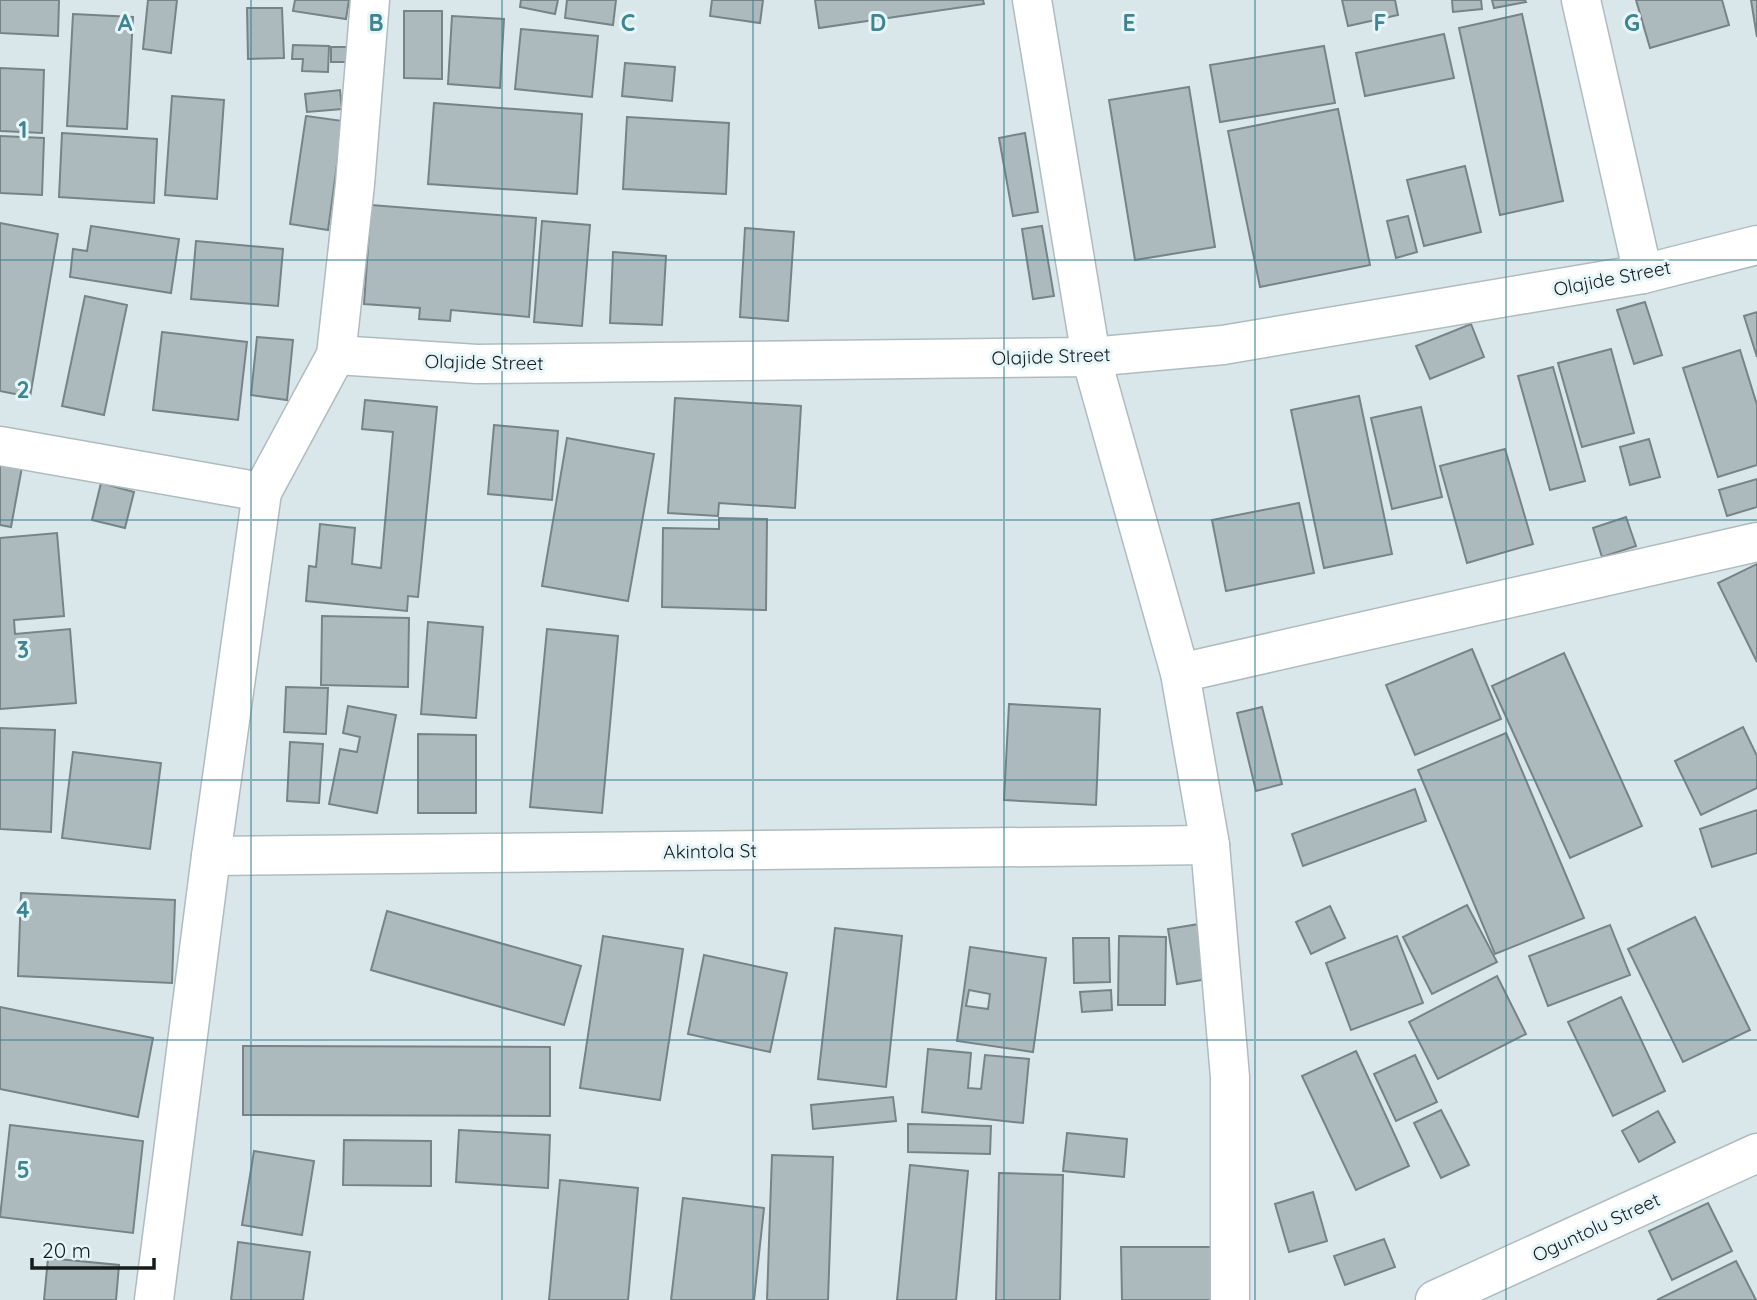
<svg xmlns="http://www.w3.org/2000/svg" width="1757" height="1300" font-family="Quicksand,sans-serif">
<rect width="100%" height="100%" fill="#d9e7ea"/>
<g fill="#adbabd" stroke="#778487" stroke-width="2" fill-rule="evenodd">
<polygon points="0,0 59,0 58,36 0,33"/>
<polygon points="148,0 177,0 171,53 143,49"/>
<polygon points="295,0 349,0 346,19 293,11"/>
<polygon points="521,0 558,0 555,14 520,7"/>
<polygon points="567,0 616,0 613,25 565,18"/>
<polygon points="712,0 763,0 760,23 710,16"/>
<polygon points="815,0 983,0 984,4 819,28"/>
<polygon points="1342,0 1395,0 1398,15 1348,26"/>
<polygon points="1452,0 1481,0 1482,9 1453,12"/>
<polygon points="1492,0 1525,0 1526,2 1494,8"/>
<polygon points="1636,0 1722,0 1729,25 1650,48"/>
<polygon points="1751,0 1757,0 1757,37"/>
<polygon points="247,8 282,8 284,58 248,59"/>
<polygon points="404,11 442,11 442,79 404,78"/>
<polygon points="73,14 133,17 127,129 67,126"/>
<polygon points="1522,14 1563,201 1500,215 1459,28"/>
<polygon points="452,16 504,19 500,88 448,84"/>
<polygon points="521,29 598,36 592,97 515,89"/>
<polygon points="1444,34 1454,78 1365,96 1356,53"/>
<polygon points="293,45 329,46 328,72 302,71 303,59 292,59"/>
<polygon points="1324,46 1335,103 1220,122 1210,65"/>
<rect x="331" y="47" width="20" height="15"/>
<polygon points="625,63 675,67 672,101 622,96"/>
<polygon points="0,68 44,70 42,133 0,131"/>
<polygon points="1189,87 1215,247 1135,260 1109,100"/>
<polygon points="340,90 342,109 307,112 305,94"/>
<polygon points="172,96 224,100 217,199 165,195"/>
<polygon points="434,103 582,114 577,194 428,184"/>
<polygon points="1338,109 1370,265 1260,287 1228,131"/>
<polygon points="306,116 343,121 328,230 290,224"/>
<polygon points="627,117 729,123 726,194 623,189"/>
<polygon points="62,133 157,139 154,203 59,197"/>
<polygon points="1025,133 1038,212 1013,216 999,138"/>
<polygon points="0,136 44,138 42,195 0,193"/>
<polygon points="1465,166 1481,232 1424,246 1407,180"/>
<polygon points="371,205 536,218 529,317 451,310 450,321 419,319 420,308 364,304"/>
<polygon points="1408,216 1417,252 1396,258 1387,221"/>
<polygon points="542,221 590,225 582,326 534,322"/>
<polygon points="0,223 58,234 30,397 0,391"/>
<polygon points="91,226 179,239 171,293 70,277 73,249 87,251"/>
<polygon points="1042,226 1054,296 1033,299 1022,229"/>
<polygon points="745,228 794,232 788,321 740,317"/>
<polygon points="196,241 283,249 278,306 191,299"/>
<polygon points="613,252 666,256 662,325 610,323"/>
<polygon points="85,296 127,305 104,415 62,406"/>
<polygon points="1645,302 1662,355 1634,364 1617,310"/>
<polygon points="1757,312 1757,357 1744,316"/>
<polygon points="1471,324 1484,357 1430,379 1416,346"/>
<polygon points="162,332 247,342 238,420 153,410"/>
<polygon points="257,337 293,340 287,400 251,395"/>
<polygon points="1611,349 1634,433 1582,447 1558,363"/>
<polygon points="1740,350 1757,405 1757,465 1718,477 1683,368"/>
<polygon points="1553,367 1585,481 1550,490 1518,376"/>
<polygon points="1359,396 1392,554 1324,568 1291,410"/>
<polygon points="675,398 801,406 795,508 719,503 718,516 668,513"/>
<polygon points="365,400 437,407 418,597 408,596 407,611 306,601 309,566 316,567 320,524 355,528 352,564 381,568 393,432 362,429"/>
<polygon points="1421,407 1442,497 1392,509 1371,418"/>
<polygon points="494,425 558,431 552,500 488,494"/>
<polygon points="567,438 654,454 628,601 542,586"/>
<polygon points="1649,439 1660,477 1630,485 1620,447"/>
<polygon points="1505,449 1533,544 1467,563 1440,466"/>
<polygon points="0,463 22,467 11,527 0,525"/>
<polygon points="1757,479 1757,507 1727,516 1719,490"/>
<polygon points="101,483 134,492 125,528 92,520"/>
<polygon points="1299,503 1314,573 1226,591 1212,520"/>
<polygon points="1626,517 1636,546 1602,557 1593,528"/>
<polygon points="719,518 767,519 766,610 662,607 663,528 719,529"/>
<polygon points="57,533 64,616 14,620 15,634 70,629 76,703 0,709 0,538"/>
<polygon points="1757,564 1757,662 1718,583"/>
<polygon points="322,616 409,618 408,687 321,685"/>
<polygon points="428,622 483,627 476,718 421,714"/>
<polygon points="547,629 618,636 602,813 530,807"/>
<polygon points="1472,649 1501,719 1415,755 1386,685"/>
<polygon points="1564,653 1642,826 1570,858 1492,686"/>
<polygon points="286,687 328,688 326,734 284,732"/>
<polygon points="1009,704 1100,709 1096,805 1004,800"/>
<polygon points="348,706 396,715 377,813 329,804 340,749 357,752 360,737 343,733"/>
<polygon points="1262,707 1282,784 1256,791 1237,713"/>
<polygon points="1743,727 1757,756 1757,788 1701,815 1675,761"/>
<polygon points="0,728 55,730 51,832 0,829"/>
<polygon points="1506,733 1584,918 1495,954 1418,770"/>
<polygon points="418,734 476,735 476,813 418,813"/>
<polygon points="290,742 323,744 319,803 287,801"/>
<polygon points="73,752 161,763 150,849 62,838"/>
<polygon points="1415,789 1426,821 1303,866 1292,834"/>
<polygon points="1757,810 1757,853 1712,867 1700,829"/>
<polygon points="21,893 175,900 172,983 18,976"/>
<polygon points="1467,905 1497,962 1432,994 1403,937"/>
<polygon points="1330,906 1345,938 1311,954 1296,922"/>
<polygon points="387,911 581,966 564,1025 371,970"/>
<polygon points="1695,917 1750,1030 1683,1062 1628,949"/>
<polygon points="1199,924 1208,979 1177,984 1168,929"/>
<polygon points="1610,925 1630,975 1548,1006 1529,956"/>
<polygon points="835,928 902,936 886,1087 818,1079"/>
<polygon points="603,936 683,949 660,1100 580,1088"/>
<polygon points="1119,936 1166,937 1165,1005 1118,1005"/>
<polygon points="1397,936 1423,1003 1351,1030 1326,963"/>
<polygon points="1073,938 1109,938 1110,982 1074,983"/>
<path d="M970,947L1046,958L1033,1052L957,1041ZM969,990L990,994L988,1009L966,1006Z"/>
<polygon points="704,955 787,973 770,1052 688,1034"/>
<polygon points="1497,976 1526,1034 1438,1079 1409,1022"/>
<polygon points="1111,990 1112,1010 1082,1012 1080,992"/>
<polygon points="1621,997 1665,1091 1613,1116 1568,1022"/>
<polygon points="0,1007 153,1038 138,1117 0,1089"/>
<polygon points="243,1046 550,1047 550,1116 243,1115"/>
<polygon points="928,1049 971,1053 968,1088 981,1089 985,1055 1029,1059 1023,1123 922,1112"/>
<polygon points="1356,1051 1409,1166 1356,1190 1302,1076"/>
<polygon points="1415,1055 1437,1102 1396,1121 1374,1074"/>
<polygon points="893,1097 896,1121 813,1129 811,1105"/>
<polygon points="1441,1110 1469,1165 1441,1178 1414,1123"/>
<polygon points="1658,1111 1675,1142 1639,1162 1622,1131"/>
<polygon points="908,1124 991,1126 990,1154 908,1152"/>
<polygon points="10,1125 143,1141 133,1233 0,1217"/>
<polygon points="459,1130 550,1135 548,1188 456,1182"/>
<polygon points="1067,1133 1127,1139 1124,1177 1063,1171"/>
<polygon points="344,1140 431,1141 431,1186 343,1185"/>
<polygon points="254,1151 314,1161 302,1235 242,1225"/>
<polygon points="772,1155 833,1157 828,1300 767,1300"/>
<polygon points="910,1165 968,1171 956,1300 897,1300"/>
<polygon points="999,1173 1063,1175 1060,1300 996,1300"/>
<polygon points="560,1180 638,1188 628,1300 549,1300"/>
<polygon points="1313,1192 1327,1241 1289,1252 1275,1204"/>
<polygon points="683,1198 764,1208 754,1300 671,1300"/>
<polygon points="1708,1203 1732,1251 1672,1280 1649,1231"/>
<polygon points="1384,1239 1395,1267 1345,1285 1334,1256"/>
<polygon points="238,1242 310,1252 303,1300 231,1300"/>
<polygon points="1121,1247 1213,1247 1214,1300 1122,1300"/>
<polygon points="48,1258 119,1265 116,1300 44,1300"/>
<polygon points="1736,1261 1756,1300 1657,1300"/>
</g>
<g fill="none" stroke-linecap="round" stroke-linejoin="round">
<g stroke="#afbcbf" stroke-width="41">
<g id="street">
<polyline points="1032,0 1091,357 1180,673 1210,845 1230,1077 1230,1300"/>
<polyline points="1581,0 1643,274"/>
<polyline points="336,355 477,364 1091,357 1223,345 1643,274 1757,245"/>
<polyline points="0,446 262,492"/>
<polyline points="1180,673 1757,542"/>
<polyline points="211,856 1210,845"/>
<polyline points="154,1300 211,856 262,492 336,355 355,184 370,0"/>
<polyline points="1435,1300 1757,1153"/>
</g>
</g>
<use href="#street" stroke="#fff" stroke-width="38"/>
</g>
<path fill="none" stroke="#3f8491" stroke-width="2" stroke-opacity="0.55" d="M251,0V1300M502,0V1300M753,0V1300M1004,0V1300M1255,0V1300M1506,0V1300M0,260H1757M0,520H1757M0,780H1757M0,1040H1757"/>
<g text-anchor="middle" stroke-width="6" stroke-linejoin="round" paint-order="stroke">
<g font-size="19" fill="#161b1c" stroke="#e6f5f8">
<text transform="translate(1612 278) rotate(-11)" y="7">Olajide Street</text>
<text transform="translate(1051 356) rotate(-2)" y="7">Olajide Street</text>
<text transform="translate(484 362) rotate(1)" y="7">Olajide Street</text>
<text transform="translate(710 851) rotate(-1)" y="7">Akintola St</text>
<text transform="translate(1596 1227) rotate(-25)" y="7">Oguntolu Street</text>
</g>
</g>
<g font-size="23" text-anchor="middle" font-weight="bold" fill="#3f8491" stroke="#e6f5f8" stroke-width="6" stroke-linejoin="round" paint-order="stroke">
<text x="125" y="31">A</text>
<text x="376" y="31">B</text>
<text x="628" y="31">C</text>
<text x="878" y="31">D</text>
<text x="1129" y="31">E</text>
<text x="1380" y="31">F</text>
<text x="1632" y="31">G</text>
<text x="23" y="138">1</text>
<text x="23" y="398">2</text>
<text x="23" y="658">3</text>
<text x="23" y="918">4</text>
<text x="23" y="1178">5</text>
</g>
<path d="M32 1258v10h122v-10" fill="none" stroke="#161b1c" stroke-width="3.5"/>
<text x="42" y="1258" font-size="21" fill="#161b1c" stroke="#e6f5f8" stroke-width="5" paint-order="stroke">20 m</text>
</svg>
